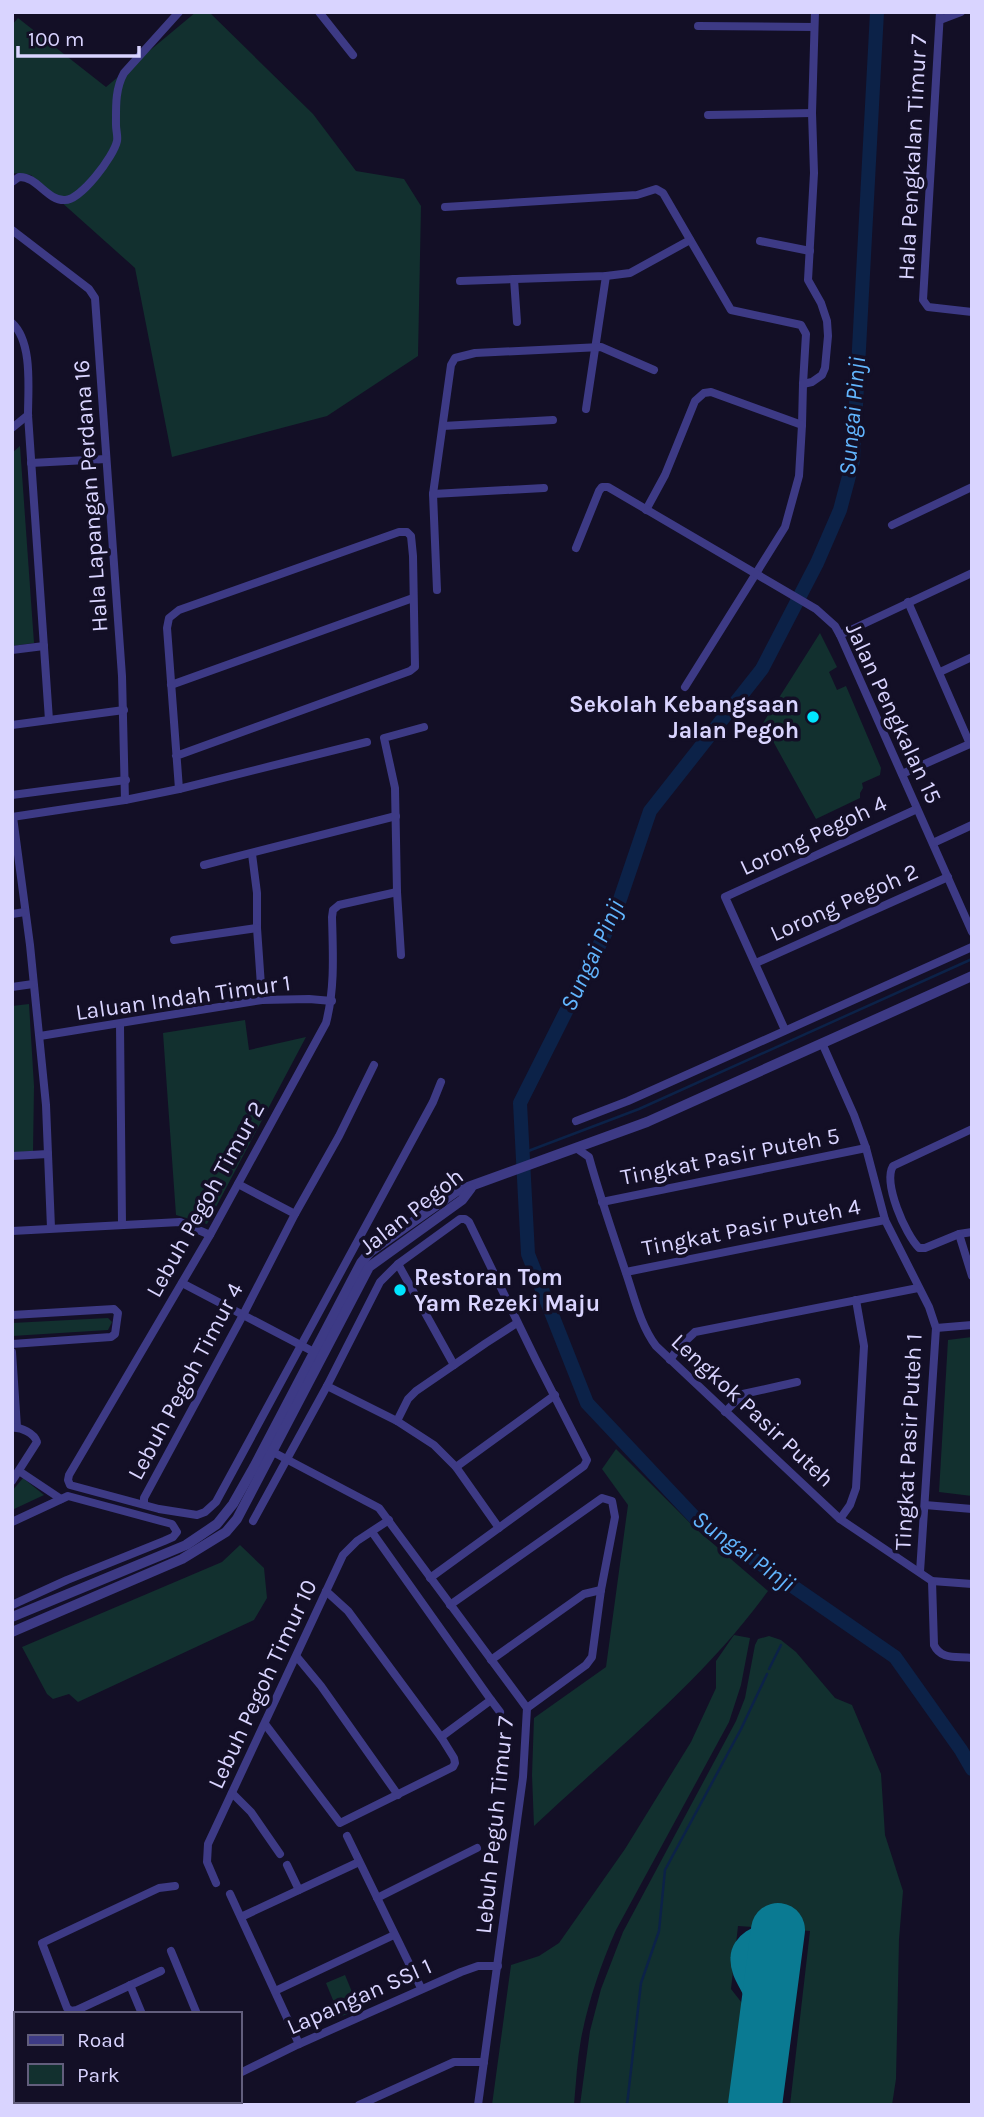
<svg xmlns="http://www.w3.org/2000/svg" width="984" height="2117" font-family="Karla,sans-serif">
<rect width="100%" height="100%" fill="#130f26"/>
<g fill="#12302f">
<polygon points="196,12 209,12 313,114 356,171 404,179 421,206 418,356 327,416 172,457 135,268 31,175 12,173 12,25 18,18 106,87"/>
<polygon points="20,446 34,643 12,646 12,453"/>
<polygon points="820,633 837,667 829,672 837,690 846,686 881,768 880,775 862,783 863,788 860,793 860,798 816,819 763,723"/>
<polygon points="29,1004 34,1086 33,1151 12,1153 12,1006"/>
<polygon points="245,1020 249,1050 306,1037 207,1224 176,1215 163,1033"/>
<polygon points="108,1318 112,1322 108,1330 12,1336 12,1323"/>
<polygon points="972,1337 972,1496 939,1492 948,1340"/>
<path d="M616,1449L696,1529L768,1591C703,1681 615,1750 534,1826L532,1775L534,1718L606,1667L628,1505L602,1469Z"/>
<polygon points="23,1478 44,1495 12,1510 12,1491"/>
<polygon points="240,1545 264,1568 267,1598 254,1620 78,1702 69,1694 53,1699 47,1694 22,1647 222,1562"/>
<path d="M734,1635L750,1638L741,1685L729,1722L616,1930C601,1964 588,2002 581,2039C577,2061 576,2083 574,2105H492L511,1965L539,1956L559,1943L625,1849L691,1742L716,1688V1661Z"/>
<polygon points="769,1636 781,1640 796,1652 835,1698 852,1705 881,1774 885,1835 903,1891 899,1939 896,2079 892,2105 790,2105 810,1931 738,1926 731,1989 742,2003 731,2105 580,2105 590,2031 601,1989 623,1932 736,1721 745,1698 755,1645 758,1639"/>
<polygon points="345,1975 359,2009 340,2017 326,1983"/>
</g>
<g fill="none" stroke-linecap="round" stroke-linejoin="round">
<g stroke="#0c2248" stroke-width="2.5">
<polyline points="523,1153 639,1109 972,959"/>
<polyline points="769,1669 781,1645"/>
<polyline points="627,2105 641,1983 659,1931 665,1870 741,1729 767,1674"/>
</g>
<polyline stroke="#0c2248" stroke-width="14" points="877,12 853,461 840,510 817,563 762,669 650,811 615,914 520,1103 528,1254 587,1403 697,1520 895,1657 961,1750 972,1769"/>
<path stroke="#0a7a92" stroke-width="21" d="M759,2073L762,2047L790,1958C786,1951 781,1940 773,1937C759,1932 741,1944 741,1958C740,1973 752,1985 756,1998C761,2015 762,2030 762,2047"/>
<polyline stroke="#0a7a92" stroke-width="54" points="755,2105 778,1930"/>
<g stroke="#3d3a85" stroke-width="8">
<polyline points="319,12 353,55"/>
<polyline points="940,12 923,300 928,307 972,312"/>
<polyline points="940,20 961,12"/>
<polyline points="698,26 814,27"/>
<polyline points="708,115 812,113"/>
<path d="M12,182L19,177C37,176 47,201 65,200C81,200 114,156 117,141C118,137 116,130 116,125C116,107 115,89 124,73L179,12"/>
<polyline points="445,207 637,195 656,189 663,193 731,310 801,325 806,334 803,384 802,425"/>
<polyline points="12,230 89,289 95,298 122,676 125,800"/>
<polyline points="760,241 810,251"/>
<polyline points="514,279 517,322"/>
<polyline points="460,281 606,276 630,273 690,240"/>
<path d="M12,323C33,342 28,389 28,415L49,720"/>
<polyline points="803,384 812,382 822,375 825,368 828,336 827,321 821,303 808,280 814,173 812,113 815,12"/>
<polyline points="586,409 606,276"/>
<polyline points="443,426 553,420"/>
<polyline points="12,428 28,415"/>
<polyline points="31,463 106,459"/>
<polyline points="433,494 544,488"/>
<polyline points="646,510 665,475 695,401 704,393 711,392 802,425 799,476 785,527 685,687"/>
<polyline points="892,525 972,487"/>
<polyline points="576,548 599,491 602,487 608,487 816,609 835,626 840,635 972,932"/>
<polyline points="437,590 433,494 451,365 455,358 475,353 601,347 654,370"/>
<polyline points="908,602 970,744"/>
<polyline points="840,635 972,573"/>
<polyline points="12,650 44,646"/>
<polyline points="940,672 972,657"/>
<polyline points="171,685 413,598"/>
<polyline points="12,725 124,710"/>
<path d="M176,756L410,671L415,667L413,556L411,536L407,532H399L179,610L169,618L167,628C171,682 175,735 179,789"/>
<polyline points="902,774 972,743"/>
<polyline points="12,795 126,780"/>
<polyline points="12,817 125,800 179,789 367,742"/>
<polyline points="13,817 30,945 46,1105 51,1228"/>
<polyline points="933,843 972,825"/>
<polyline points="252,854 257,893 257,928 262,1000"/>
<polyline points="204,865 396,816"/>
<path d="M397,892L339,905L333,910L332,917C333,954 335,988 326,1023L210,1235L69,1475L68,1480L70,1485L159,1509L197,1515L205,1512L216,1502L433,1102L441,1082"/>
<polyline points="12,914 25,912"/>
<polyline points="174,940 257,928"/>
<polyline points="401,955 397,892 395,788 384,738 424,727"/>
<polyline points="756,963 948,877"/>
<polyline points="12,987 33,984"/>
<polyline points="120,1025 122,1224"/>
<polyline points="785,1030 725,897 917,809"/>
<polyline points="40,1036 262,1000 309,999 332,1001"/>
<polyline points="822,1043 854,1115 866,1148 885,1220 929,1307 936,1328 920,1572"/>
<polyline points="576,1121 628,1101 972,947"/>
<path d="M972,1129L893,1166C883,1183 905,1234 919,1248H925L959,1234L972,1232"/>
<path d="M576,1148L589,1157C600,1197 614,1237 627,1276C635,1300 641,1326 656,1346L840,1519L932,1581L972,1584"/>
<polyline points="12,1156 48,1154"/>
<polyline points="238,1184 295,1214"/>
<polyline points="602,1202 866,1148"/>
<polyline points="12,1231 180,1222 210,1235"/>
<polyline points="959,1234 972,1276"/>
<polyline points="398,1264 454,1365"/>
<polyline points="626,1272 885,1220"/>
<polyline points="182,1283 314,1352"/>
<polyline points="12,1315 114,1309 118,1313 115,1334 111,1337 12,1344"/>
<polyline points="936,1328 972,1325"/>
<polyline points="12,1352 17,1427"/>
<polyline points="670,1360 678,1348 695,1332 918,1288"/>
<polyline points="327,1386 397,1421 434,1445 456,1467 499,1528"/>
<polyline points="725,1412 743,1394 797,1382"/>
<polyline points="397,1421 408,1399 416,1391 486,1343 517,1323"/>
<path d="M12,1428C21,1427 34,1433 37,1442L12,1481"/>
<polyline points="271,1451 379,1508 527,1708 523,1777 478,2105"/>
<polyline points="456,1467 555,1395"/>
<polyline points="19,1471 61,1499"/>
<polyline points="144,1503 144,1498 243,1315 295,1214 339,1136 374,1065"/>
<polyline points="925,1505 972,1509"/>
<polyline points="840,1519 850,1505 856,1488 864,1346 856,1300"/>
<polyline points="253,1521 327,1386 380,1282 398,1264 460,1219 465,1219 469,1222 536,1360 587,1460 584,1466 430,1578"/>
<polyline points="12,1522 68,1496 172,1524 177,1532 173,1537 164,1541 67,1580 12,1605"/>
<polyline points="372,1532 491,1700 441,1737"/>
<path d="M932,1581L934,1645C941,1660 956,1656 972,1658"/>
<polyline points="450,1605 602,1498 612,1501 615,1517 601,1590 592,1657 586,1665 527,1708"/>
<polyline points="297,1657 321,1686 398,1795"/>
<polyline points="491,1660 584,1594 601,1590"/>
<polyline points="491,1700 500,1712"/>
<polyline points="265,1724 340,1823 453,1767 455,1763 454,1758 441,1737 348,1611 326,1591"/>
<polyline points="232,1793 251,1812 280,1854"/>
<polyline points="347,1836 421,1988"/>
<polyline points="287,1865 299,1890"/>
<polyline points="216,1883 207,1862 208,1844 343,1555 357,1541 389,1520"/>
<polyline points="230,1894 299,2044"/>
<polyline points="377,1898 477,1848"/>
<polyline points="241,1917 359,1862"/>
<polyline points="171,1951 197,2014"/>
<polyline points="161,1971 77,2010 71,2011 67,2008 42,1943 159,1888 175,1886"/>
<polyline points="130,1985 142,2014"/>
<polyline points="275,1991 394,1935"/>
<polyline points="12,2053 16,2052"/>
<polyline points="240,2073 299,2044 461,1972 478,1966 498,1966"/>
<polyline points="180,2101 181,2105"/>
<polyline points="359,2105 454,2062 484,2062"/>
</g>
<g stroke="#3d3a85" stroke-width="10">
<polyline points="12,1617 186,1545 217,1524 233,1504 254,1467 361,1263 370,1252 457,1191 647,1122 972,976"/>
<polyline points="12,1632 182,1559 226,1532 237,1519 369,1267 462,1200 471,1188"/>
</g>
</g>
<g fill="#00e5ff" stroke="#130f26" stroke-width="2.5">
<circle cx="813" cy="717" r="7"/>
<circle cx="400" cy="1290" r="7"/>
</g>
<g text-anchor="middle" stroke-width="7" stroke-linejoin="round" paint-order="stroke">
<g font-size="23" fill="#d9d4ff" stroke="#130f26">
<text transform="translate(912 157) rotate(-87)" y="8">Hala Pengkalan Timur 7</text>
<text transform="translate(90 496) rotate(-94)" y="8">Hala Lapangan Perdana 16</text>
<text transform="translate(894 713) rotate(65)" y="8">Jalan Pengkalan 15</text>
<text transform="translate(813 835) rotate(-25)" y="8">Lorong Pegoh 4</text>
<text transform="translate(844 902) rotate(-24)" y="8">Lorong Pegoh 2</text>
<text transform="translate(183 997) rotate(-8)" y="8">Laluan Indah Timur 1</text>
<text transform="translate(730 1156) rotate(-11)" y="8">Tingkat Pasir Puteh 5</text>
<text transform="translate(205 1199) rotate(-61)" y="8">Lebuh Pegoh Timur 2</text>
<text transform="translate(411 1211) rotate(-38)" y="8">Jalan Pegoh</text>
<text transform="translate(751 1227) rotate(-11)" y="8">Tingkat Pasir Puteh 4</text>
<text transform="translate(185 1381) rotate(-62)" y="8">Lebuh Pegoh Timur 4</text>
<text transform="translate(753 1410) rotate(43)" y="8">Lengkok Pasir Puteh</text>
<text transform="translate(908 1442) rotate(-87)" y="8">Tingkat Pasir Puteh 1</text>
<text transform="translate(262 1684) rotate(-65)" y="8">Lebuh Pegoh Timur 10</text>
<text transform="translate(494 1825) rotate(-84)" y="8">Lebuh Peguh Timur 7</text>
<text transform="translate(359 1996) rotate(-24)" y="8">Lapangan SSI 1</text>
</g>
<g font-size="23" font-weight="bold" fill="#d9d4ff" stroke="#130f26" text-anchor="end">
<text x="799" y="712">Sekolah Kebangsaan<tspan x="799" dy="26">Jalan Pegoh</tspan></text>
<text x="414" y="1285" text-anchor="start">Restoran Tom<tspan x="414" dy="26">Yam Rezeki Maju</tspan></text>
</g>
<g font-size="24" font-style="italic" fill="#62b6ff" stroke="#130f26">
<text transform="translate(852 416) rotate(-85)" y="8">Sungai Pinji</text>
<text transform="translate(592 955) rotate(-65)" y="8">Sungai Pinji</text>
<text transform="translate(744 1551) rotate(36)" y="8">Sungai Pinji</text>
</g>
</g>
<rect width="984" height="2117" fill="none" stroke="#d9d4ff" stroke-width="28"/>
<rect x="14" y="2012" width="228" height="91" fill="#130f26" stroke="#625e7d" stroke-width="2"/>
<rect x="28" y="2035" width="35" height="10" fill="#3d3a85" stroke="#625e7d" stroke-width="2"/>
<text x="77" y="2047" font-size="21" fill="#d9d4ff">Road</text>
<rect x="28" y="2064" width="35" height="21" fill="#12302f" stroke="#625e7d" stroke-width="2"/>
<text x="77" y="2082" font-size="21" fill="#d9d4ff">Park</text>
<path d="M18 46v10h121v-10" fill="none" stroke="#d9d4ff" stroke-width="3.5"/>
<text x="28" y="46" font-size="21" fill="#d9d4ff" stroke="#130f26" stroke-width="5" paint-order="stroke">100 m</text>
</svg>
